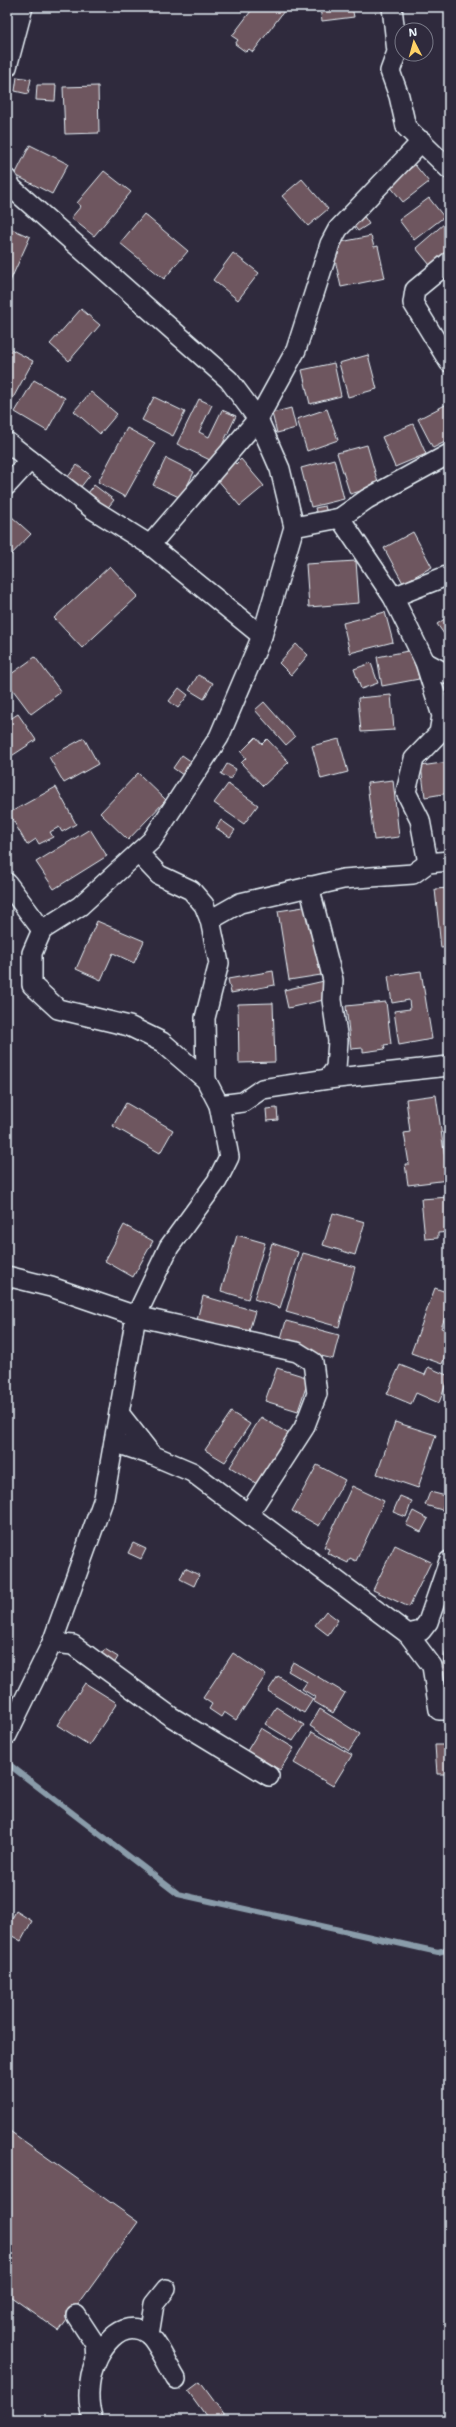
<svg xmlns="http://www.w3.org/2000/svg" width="456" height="2427" font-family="'Shantell Sans',sans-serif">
<rect width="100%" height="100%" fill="#2f2a3d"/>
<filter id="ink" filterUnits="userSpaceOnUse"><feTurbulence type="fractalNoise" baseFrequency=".025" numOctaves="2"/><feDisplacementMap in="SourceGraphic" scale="8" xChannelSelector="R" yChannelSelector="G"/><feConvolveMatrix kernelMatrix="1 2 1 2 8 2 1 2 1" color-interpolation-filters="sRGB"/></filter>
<g filter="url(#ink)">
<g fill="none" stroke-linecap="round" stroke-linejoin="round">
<polyline stroke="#8a9caa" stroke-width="6" points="7,1763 178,1894 438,1952 449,1949"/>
</g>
<g fill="#6e575e" stroke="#e8f1f8">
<polygon points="254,7 279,7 284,11 253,52 249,49 246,52 235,44 238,40 232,36"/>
<polygon points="352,7 354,17 322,21 320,8"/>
<polygon points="17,77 31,79 28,94 15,91"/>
<polygon points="37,85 56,85 55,101 36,100"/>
<polygon points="98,86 99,133 65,134 63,87"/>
<polygon points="30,145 68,164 52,194 15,175"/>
<polygon points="415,165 429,182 403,202 389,185"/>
<polygon points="104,171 131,192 94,236 71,218 81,206 77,203"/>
<polygon points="302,179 328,209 308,226 282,196"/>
<polygon points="429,198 444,217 414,240 399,220"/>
<polygon points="144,214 188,251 164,279 120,243"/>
<polygon points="363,215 369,224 358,231 351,222"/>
<polygon points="445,223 449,228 449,258 434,270 416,248"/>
<polygon points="7,227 30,237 7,288"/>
<polygon points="371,236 374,247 378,246 385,278 341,287 334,255 339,254 336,243"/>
<polygon points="233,253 259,273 238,300 213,280"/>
<polygon points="81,309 100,325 69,361 50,344"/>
<polygon points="7,347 33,361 7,409"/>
<polygon points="368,355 377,389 348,397 339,363"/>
<polygon points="334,363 341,396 310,404 302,370"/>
<polygon points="34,380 65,398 47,431 15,412"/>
<polygon points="91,392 117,414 100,434 74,411"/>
<polygon points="154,397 185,412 173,436 142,420"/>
<polygon points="199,399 212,405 199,432 209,437 222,410 236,416 214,462 177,444"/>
<polygon points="449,403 449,440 433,448 418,419"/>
<polygon points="291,408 296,428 277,433 272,413"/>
<polygon points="327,409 338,440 307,451 297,419"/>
<polygon points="413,424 426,454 395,467 382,437"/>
<polygon points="127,428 155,443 125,497 98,482"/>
<polygon points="367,445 379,486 350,494 337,453"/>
<polygon points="166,458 194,472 181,498 153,485"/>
<polygon points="231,458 236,464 241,459 264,486 240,506 217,479 227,471 222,466"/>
<polygon points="334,459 344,499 311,507 301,468"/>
<polygon points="77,465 90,475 80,488 67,478"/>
<polygon points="94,485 114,500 105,511 86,496"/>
<polygon points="325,506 327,513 317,515 315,508"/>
<polygon points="11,516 31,534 7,559 7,520"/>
<polygon points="413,532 432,567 403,583 384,548"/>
<polygon points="356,561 359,603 309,607 306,564"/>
<polygon points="110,566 138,596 82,648 54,618"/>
<polygon points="385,612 393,642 350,653 343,623"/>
<polygon points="449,616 449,641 437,624"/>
<polygon points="296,644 308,655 291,675 279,663"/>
<polygon points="413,650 419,679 382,686 377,657"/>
<polygon points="35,657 61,692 31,714 7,682 7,677"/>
<polygon points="371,663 378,683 361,689 354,669"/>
<polygon points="198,675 213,683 204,699 189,690"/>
<polygon points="179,688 188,695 178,708 169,701"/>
<polygon points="391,695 394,730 361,732 358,698"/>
<polygon points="264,702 295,737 286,745 255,710"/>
<polygon points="18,714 36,740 7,759 7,721"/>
<polygon points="256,737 262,744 267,739 289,762 263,786 241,763 246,758 241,752"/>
<polygon points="84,738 98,764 64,783 49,757"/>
<polygon points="339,739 348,772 321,779 312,746"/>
<polygon points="182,755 192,762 183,775 173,768"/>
<polygon points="449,762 449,793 425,797 421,766"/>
<polygon points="227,764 236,769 231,779 221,774"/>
<polygon points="138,773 166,800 128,840 100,813"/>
<polygon points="393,780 399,837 374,840 367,783"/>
<polygon points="228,784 258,805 244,824 214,803"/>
<polygon points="56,787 76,824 62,832 59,827 50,832 53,837 39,844 36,839 27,845 9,813"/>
<polygon points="221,820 235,830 230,837 216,828"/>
<polygon points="90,829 107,856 54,889 36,862"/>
<polygon points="449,888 449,947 441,948 435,889"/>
<polygon points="310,906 321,975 289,980 278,911"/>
<polygon points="97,921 144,941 134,963 113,953 101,980 76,969"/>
<polygon points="273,971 275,985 231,993 228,979"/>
<polygon points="421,971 432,1039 399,1045 394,1011 410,1009 409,1000 392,1003 388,976"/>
<polygon points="324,981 328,999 288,1008 284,990"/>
<polygon points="386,1002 391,1044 384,1045 385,1049 363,1052 363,1048 351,1049 346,1006"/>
<polygon points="273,1003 275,1062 239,1063 238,1004"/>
<polygon points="436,1095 448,1180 408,1185 405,1164 409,1164 404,1133 410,1132 406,1099"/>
<polygon points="126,1103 173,1130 160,1153 113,1126"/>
<polygon points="277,1108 278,1120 267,1121 266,1109"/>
<polygon points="449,1197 449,1232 438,1233 438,1238 425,1239 421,1199"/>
<polygon points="333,1213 365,1222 355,1255 323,1245"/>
<polygon points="124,1225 153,1241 133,1277 105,1261"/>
<polygon points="237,1235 265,1243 248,1299 221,1291"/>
<polygon points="272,1243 298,1252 280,1308 254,1299"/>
<polygon points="303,1253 355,1267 339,1327 286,1312"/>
<polygon points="435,1288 449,1293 449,1307 441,1328 449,1331 449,1345 442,1364 411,1353"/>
<polygon points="203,1296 255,1311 247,1338 196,1324"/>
<polygon points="286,1321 339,1335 333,1359 279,1345"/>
<polygon points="400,1365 425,1375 428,1367 449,1376 439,1403 416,1393 411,1404 387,1394"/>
<polygon points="277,1368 309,1378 298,1411 265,1401"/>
<polygon points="231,1412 250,1424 225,1462 205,1450"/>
<polygon points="261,1417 289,1434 257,1484 230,1467"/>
<polygon points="395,1422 436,1435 418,1488 377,1474"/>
<polygon points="317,1465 345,1480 319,1526 292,1511"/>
<polygon points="352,1486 384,1501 356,1561 350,1558 348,1563 327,1553 329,1549 324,1547"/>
<polygon points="430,1492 446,1496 442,1510 425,1505"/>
<polygon points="400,1496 412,1501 406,1517 393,1512"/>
<polygon points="413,1511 428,1519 421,1532 406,1525"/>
<polygon points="133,1543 146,1549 141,1559 128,1553"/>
<polygon points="395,1545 431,1562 409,1607 373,1590"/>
<polygon points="185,1568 199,1575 194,1586 180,1579"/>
<polygon points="326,1611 338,1620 328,1635 315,1625"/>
<polygon points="449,1636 449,1692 443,1690 446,1679 440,1677"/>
<polygon points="105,1649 118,1657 112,1667 99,1658"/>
<polygon points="233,1653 266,1675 236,1720 224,1712 221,1717 209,1709 212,1704 203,1698"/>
<polygon points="293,1662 345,1693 333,1713 313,1701 315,1697 302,1689 307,1682 288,1671"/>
<polygon points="278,1676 313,1699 304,1713 268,1691"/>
<polygon points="85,1683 117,1703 89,1745 57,1725"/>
<polygon points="276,1707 304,1725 293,1741 265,1724"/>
<polygon points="320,1709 360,1734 349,1751 310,1726"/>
<polygon points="261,1728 294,1748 280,1770 247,1751"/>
<polygon points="312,1732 352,1755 333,1786 294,1763"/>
<polygon points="435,1745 449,1745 449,1774 437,1774"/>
<polygon points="16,1911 32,1921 21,1941 7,1933 7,1928"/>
<polygon points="7,2129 138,2222 59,2331 7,2294"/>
<polygon points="200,2382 228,2420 209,2420 188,2391"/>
</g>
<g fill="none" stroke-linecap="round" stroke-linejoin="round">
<g stroke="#e8f1f8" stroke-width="22">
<g id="street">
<polyline points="392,7 397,52 390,71 399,96 406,127 449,169"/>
<polyline points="7,67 23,7"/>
<polyline points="7,179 12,188 229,380 258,419 280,469 294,527 262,636 219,737 152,840 80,906 42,930 32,953 32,985 58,1009 129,1026 162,1042 206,1080 219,1105 229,1157 217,1181 169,1247 136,1316 104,1498 52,1643 7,1735"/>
<polyline points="449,262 415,290 413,303 449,362"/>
<polyline points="7,442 94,510 150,545 262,636"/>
<polyline points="7,485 30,460"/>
<polyline points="340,518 393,597 425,662 442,716 439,733 414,759 406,792 420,820 428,863"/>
<polyline points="294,527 340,518 367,499 449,454"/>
<polyline points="150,545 258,419 296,350 330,244 338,229 422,141"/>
<polyline points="393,597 449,575"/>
<polyline points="425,662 449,675"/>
<polyline points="138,853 159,875 191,890 204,905 210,920 219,963 205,1018 206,1080"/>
<polyline points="7,883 42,930"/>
<polyline points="309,886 333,980 332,1000 338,1041 336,1068 328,1079"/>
<polyline points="210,920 240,903 343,879 413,874 428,863 449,861"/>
<polyline points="219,1105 243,1102 262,1089 328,1079 449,1066"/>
<polyline points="7,1276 51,1287 136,1316 297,1352 313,1362 317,1394 304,1428 249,1513"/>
<polyline points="119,1413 152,1455"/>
<polyline points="114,1442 152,1455 192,1472 408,1634 432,1666 439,1710 449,1710"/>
<polyline points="408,1634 421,1631 428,1622 449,1561"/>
<polyline points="52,1643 73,1645 170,1716 269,1776"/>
<polyline points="76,2315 95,2344 96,2361"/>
<polyline points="149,2335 154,2304 166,2289"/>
<path d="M93,2420C88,2406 88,2390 91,2375C97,2351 121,2314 148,2334C157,2341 169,2368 176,2379"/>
</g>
</g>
<use href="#street" stroke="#2f2a3d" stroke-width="19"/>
</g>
</g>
<rect width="456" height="2427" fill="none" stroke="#2f2a3d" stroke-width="24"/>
<rect x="12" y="12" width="432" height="2403" fill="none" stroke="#e8f1f8" stroke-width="1.5" filter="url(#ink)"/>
<g transform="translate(414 42) rotate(354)"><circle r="19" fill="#2f2a3d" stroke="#797a88"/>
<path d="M0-3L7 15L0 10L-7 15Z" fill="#ffd166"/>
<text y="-6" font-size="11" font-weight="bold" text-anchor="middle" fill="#e8f1f8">N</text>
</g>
</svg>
